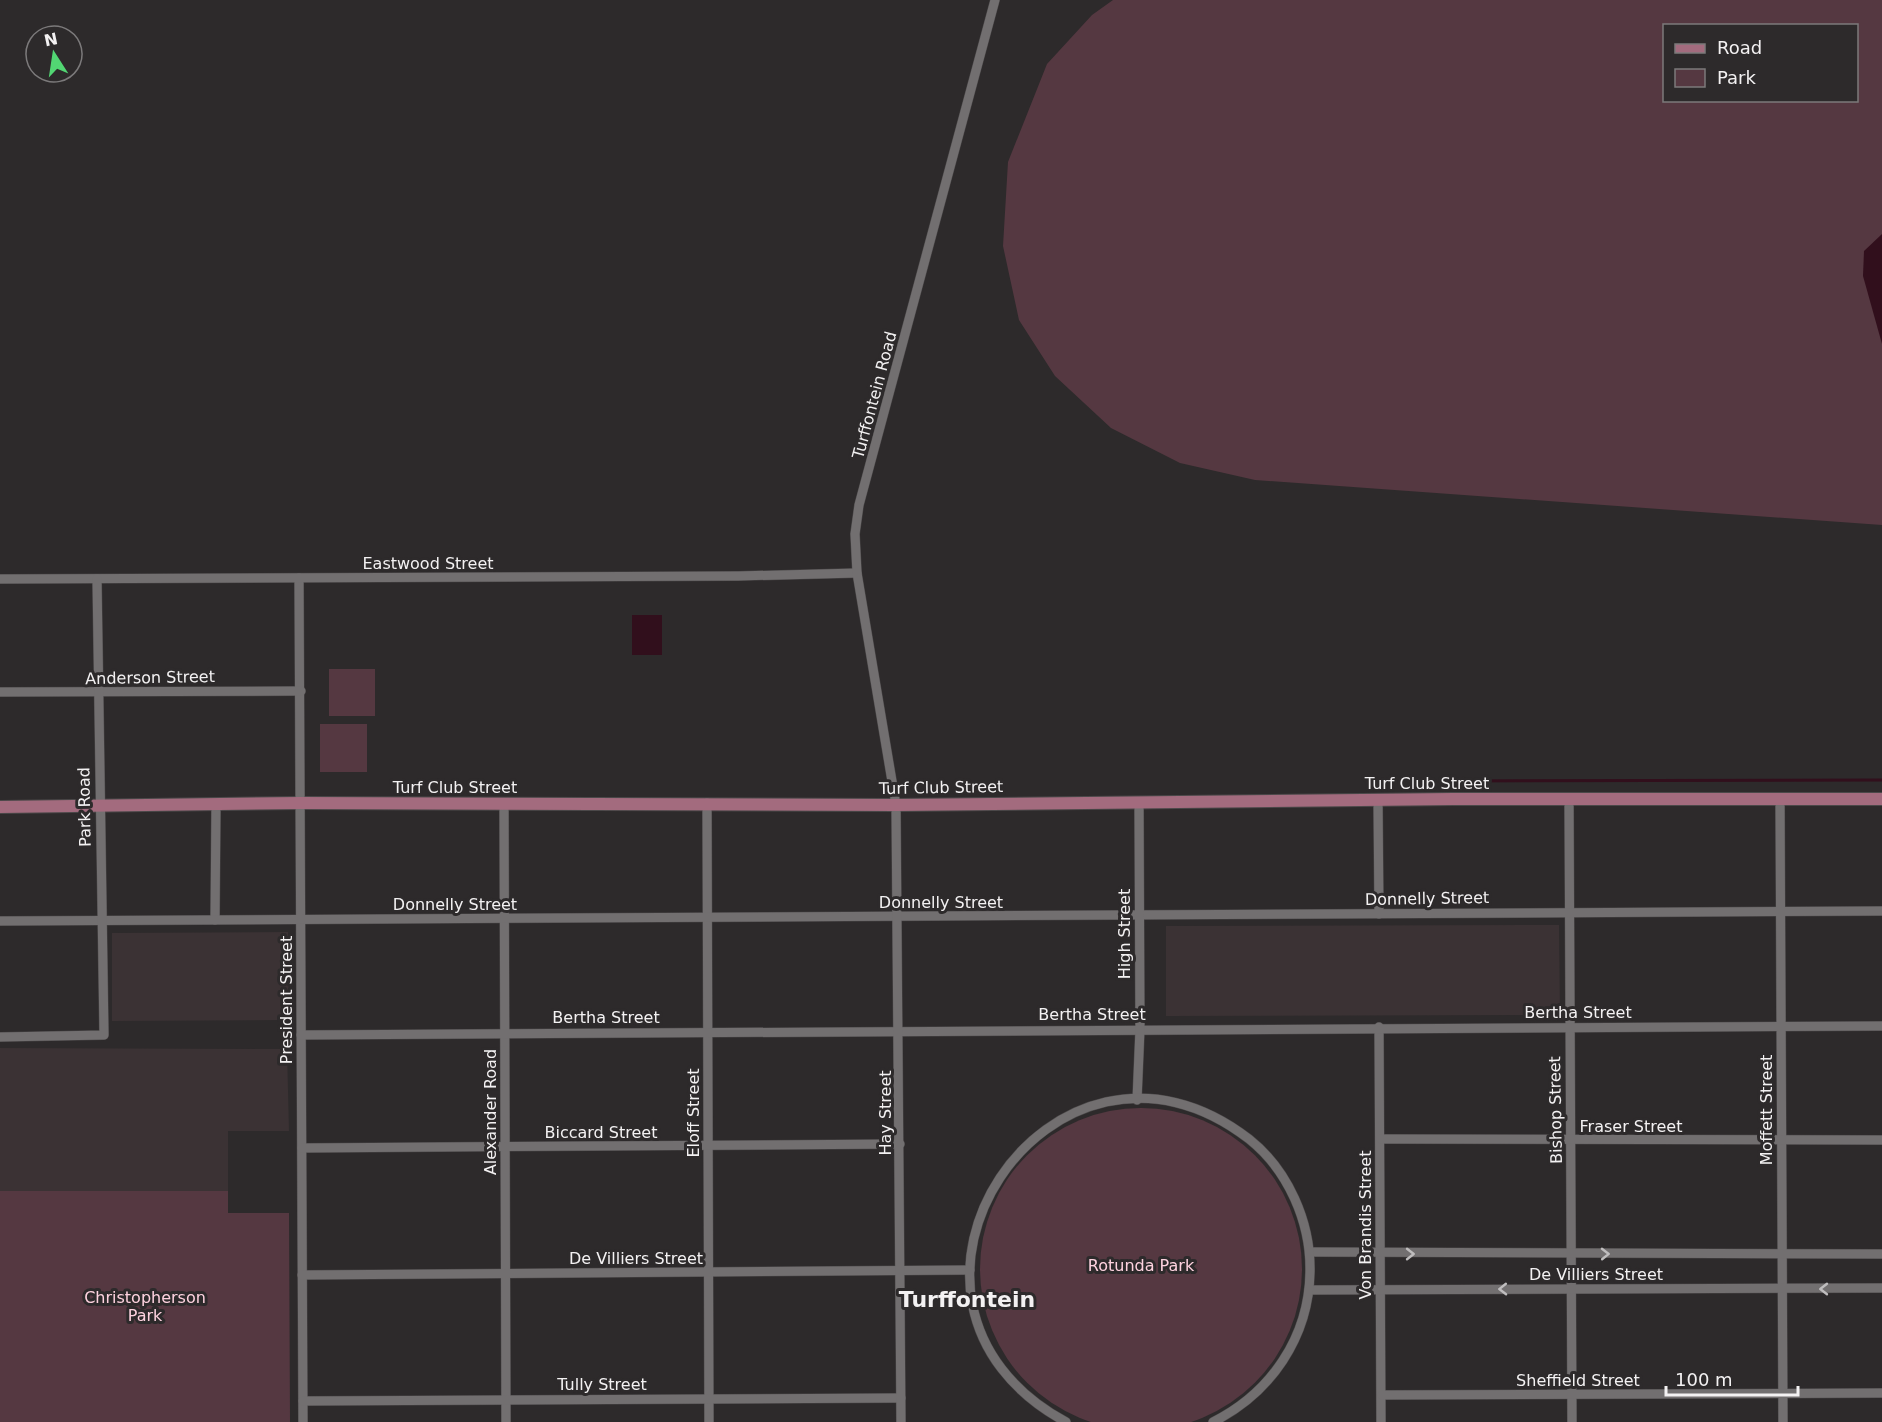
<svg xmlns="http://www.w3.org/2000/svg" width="1882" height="1422" font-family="'DejaVu Sans',sans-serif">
<rect width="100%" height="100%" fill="#2d2a2b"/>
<g fill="#3b3234">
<polygon points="1559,925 1560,1015 1166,1016 1166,926"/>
<polygon points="288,932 289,1020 112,1021 112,933"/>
<polygon points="0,1048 287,1049 289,1131 228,1131 228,1191 0,1191"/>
</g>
<g fill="#553841" fill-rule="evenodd">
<path d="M1113,0H1882V525L1255,480L1180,463L1111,428L1055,376L1019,320L1003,246L1008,162L1047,64L1092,15ZM1664,26H1856V100H1664Z"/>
<rect x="329" y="669" width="46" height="47"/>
<rect x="320" y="724" width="47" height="48"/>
<circle cx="1141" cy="1269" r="161"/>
<polygon points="0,1191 228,1191 228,1213 289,1213 290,1422 0,1422"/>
</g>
<g fill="#310f1c">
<polygon points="1882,234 1882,344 1863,276 1864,251"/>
<rect x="632" y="615" width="30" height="40"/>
</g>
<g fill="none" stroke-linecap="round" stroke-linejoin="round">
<polyline stroke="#310f1c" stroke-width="3" points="1446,781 1882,780"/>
<g stroke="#4b4849" stroke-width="10">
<g id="minor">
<polyline points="299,578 303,1422"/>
<polyline points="0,579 738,576 857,573"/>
<polyline points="0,692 301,691"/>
<polyline points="1569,799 1572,1422"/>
<polyline points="1780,799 1783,1422"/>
<polyline points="1378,800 1379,914"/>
<polyline points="504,803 506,1422"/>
<polyline points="707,803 709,1422"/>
<polyline points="215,920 216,805"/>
<polyline points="0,921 1882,911"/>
<polyline points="1379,1027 1381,1422"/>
<polyline points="301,1035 1882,1026"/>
<polyline points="0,1037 104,1035 97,579"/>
<polyline points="1137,1100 1140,1029 1139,803"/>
<polyline points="1381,1139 1882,1140"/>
<polyline points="302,1148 900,1144"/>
<polyline points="1310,1252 1882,1254"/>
<polyline points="302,1275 970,1270"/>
<polyline points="1309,1290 1882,1288"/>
<polyline points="1382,1395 1882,1393"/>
<polyline points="303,1401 901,1398"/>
<polyline points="901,1422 896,805 857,573 855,534 859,505 995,0"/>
<path d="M1066,1422C842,1300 1053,987 1249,1139C1288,1170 1311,1222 1310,1272C1309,1337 1271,1393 1213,1422"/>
</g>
</g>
<g stroke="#4b4849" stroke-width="14">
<polyline id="major" points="0,807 300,803 896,805 1453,799 1882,799"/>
</g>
<use href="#minor" stroke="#726f70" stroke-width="9"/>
<use href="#major" stroke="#a36b7e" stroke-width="12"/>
</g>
<defs><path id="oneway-chevron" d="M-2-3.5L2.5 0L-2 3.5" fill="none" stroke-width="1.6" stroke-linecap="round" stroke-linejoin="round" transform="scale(1.5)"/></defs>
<g stroke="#bfbdbe">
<use href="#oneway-chevron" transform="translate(1410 1254)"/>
<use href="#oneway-chevron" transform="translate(1605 1254) rotate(-1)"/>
<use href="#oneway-chevron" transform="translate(1503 1289) rotate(179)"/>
<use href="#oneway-chevron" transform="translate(1824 1289) rotate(180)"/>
</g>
<g text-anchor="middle" stroke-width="6" stroke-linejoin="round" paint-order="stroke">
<g font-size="16" fill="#f3f1f2" stroke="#2d2a2b">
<text transform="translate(874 395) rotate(-75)" y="6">Turffontein Road</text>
<text x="428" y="569">Eastwood Street</text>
<text transform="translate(150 677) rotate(-1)" y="6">Anderson Street</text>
<text x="1427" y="789">Turf Club Street</text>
<text x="455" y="793">Turf Club Street</text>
<text transform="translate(941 787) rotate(-1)" y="6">Turf Club Street</text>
<text transform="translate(84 807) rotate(-91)" y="6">Park Road</text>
<text transform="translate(1427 898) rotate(-1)" y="6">Donnelly Street</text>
<text x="941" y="908">Donnelly Street</text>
<text x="455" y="910">Donnelly Street</text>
<text transform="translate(1124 934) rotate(-90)" y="6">High Street</text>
<text transform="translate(286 1000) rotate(-90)" y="6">President Street</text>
<text x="1578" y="1018">Bertha Street</text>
<text x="1092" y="1020">Bertha Street</text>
<text x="606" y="1023">Bertha Street</text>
<text transform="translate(1555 1110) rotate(-91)" y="6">Bishop Street</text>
<text transform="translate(1766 1110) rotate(-90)" y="6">Moffett Street</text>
<text transform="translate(490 1112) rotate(-90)" y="6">Alexander Road</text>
<text transform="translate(693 1113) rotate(-90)" y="6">Eloff Street</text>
<text transform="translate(885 1113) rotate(-90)" y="6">Hay Street</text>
<text x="1631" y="1132">Fraser Street</text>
<text x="601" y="1138">Biccard Street</text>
<text transform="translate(1365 1225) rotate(-90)" y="6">Von Brandis Street</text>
<text x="636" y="1264">De Villiers Street</text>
<text x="1596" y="1280">De Villiers Street</text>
<text x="1578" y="1386">Sheffield Street</text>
<text x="602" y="1390">Tully Street</text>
</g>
<g font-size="16" fill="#fed2df" stroke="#2d2a2b">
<text x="1141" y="1271">Rotunda Park</text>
<text x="145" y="1303">Christopherson<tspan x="145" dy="18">Park</tspan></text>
</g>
<g font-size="22" font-weight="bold" fill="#f3f1f2" stroke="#2d2a2b">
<text x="967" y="1307">Turffontein</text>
</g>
</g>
<rect x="1663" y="24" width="195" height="78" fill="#2d2a2b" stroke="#7c7a7b" stroke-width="1.5"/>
<rect x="1675" y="44" width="30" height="9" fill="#a36b7e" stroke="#7c7a7b" stroke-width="1.5"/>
<text x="1717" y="54" font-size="18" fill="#f3f1f2">Road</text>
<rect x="1675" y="69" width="30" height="18" fill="#553841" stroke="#7c7a7b" stroke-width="1.5"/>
<text x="1717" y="84" font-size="18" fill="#f3f1f2">Park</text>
<g transform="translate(54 54) rotate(348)"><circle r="28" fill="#2d2a2b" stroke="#7c7a7b" stroke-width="1.5"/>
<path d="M0-4.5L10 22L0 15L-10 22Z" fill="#52d673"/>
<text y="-9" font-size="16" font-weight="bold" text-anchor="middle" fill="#f3f1f2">N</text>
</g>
<path d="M1666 1386v9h132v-9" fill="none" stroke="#f3f1f2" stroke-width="3"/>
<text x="1675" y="1386" font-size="18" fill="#f3f1f2" stroke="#2d2a2b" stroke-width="4.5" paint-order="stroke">100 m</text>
</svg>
